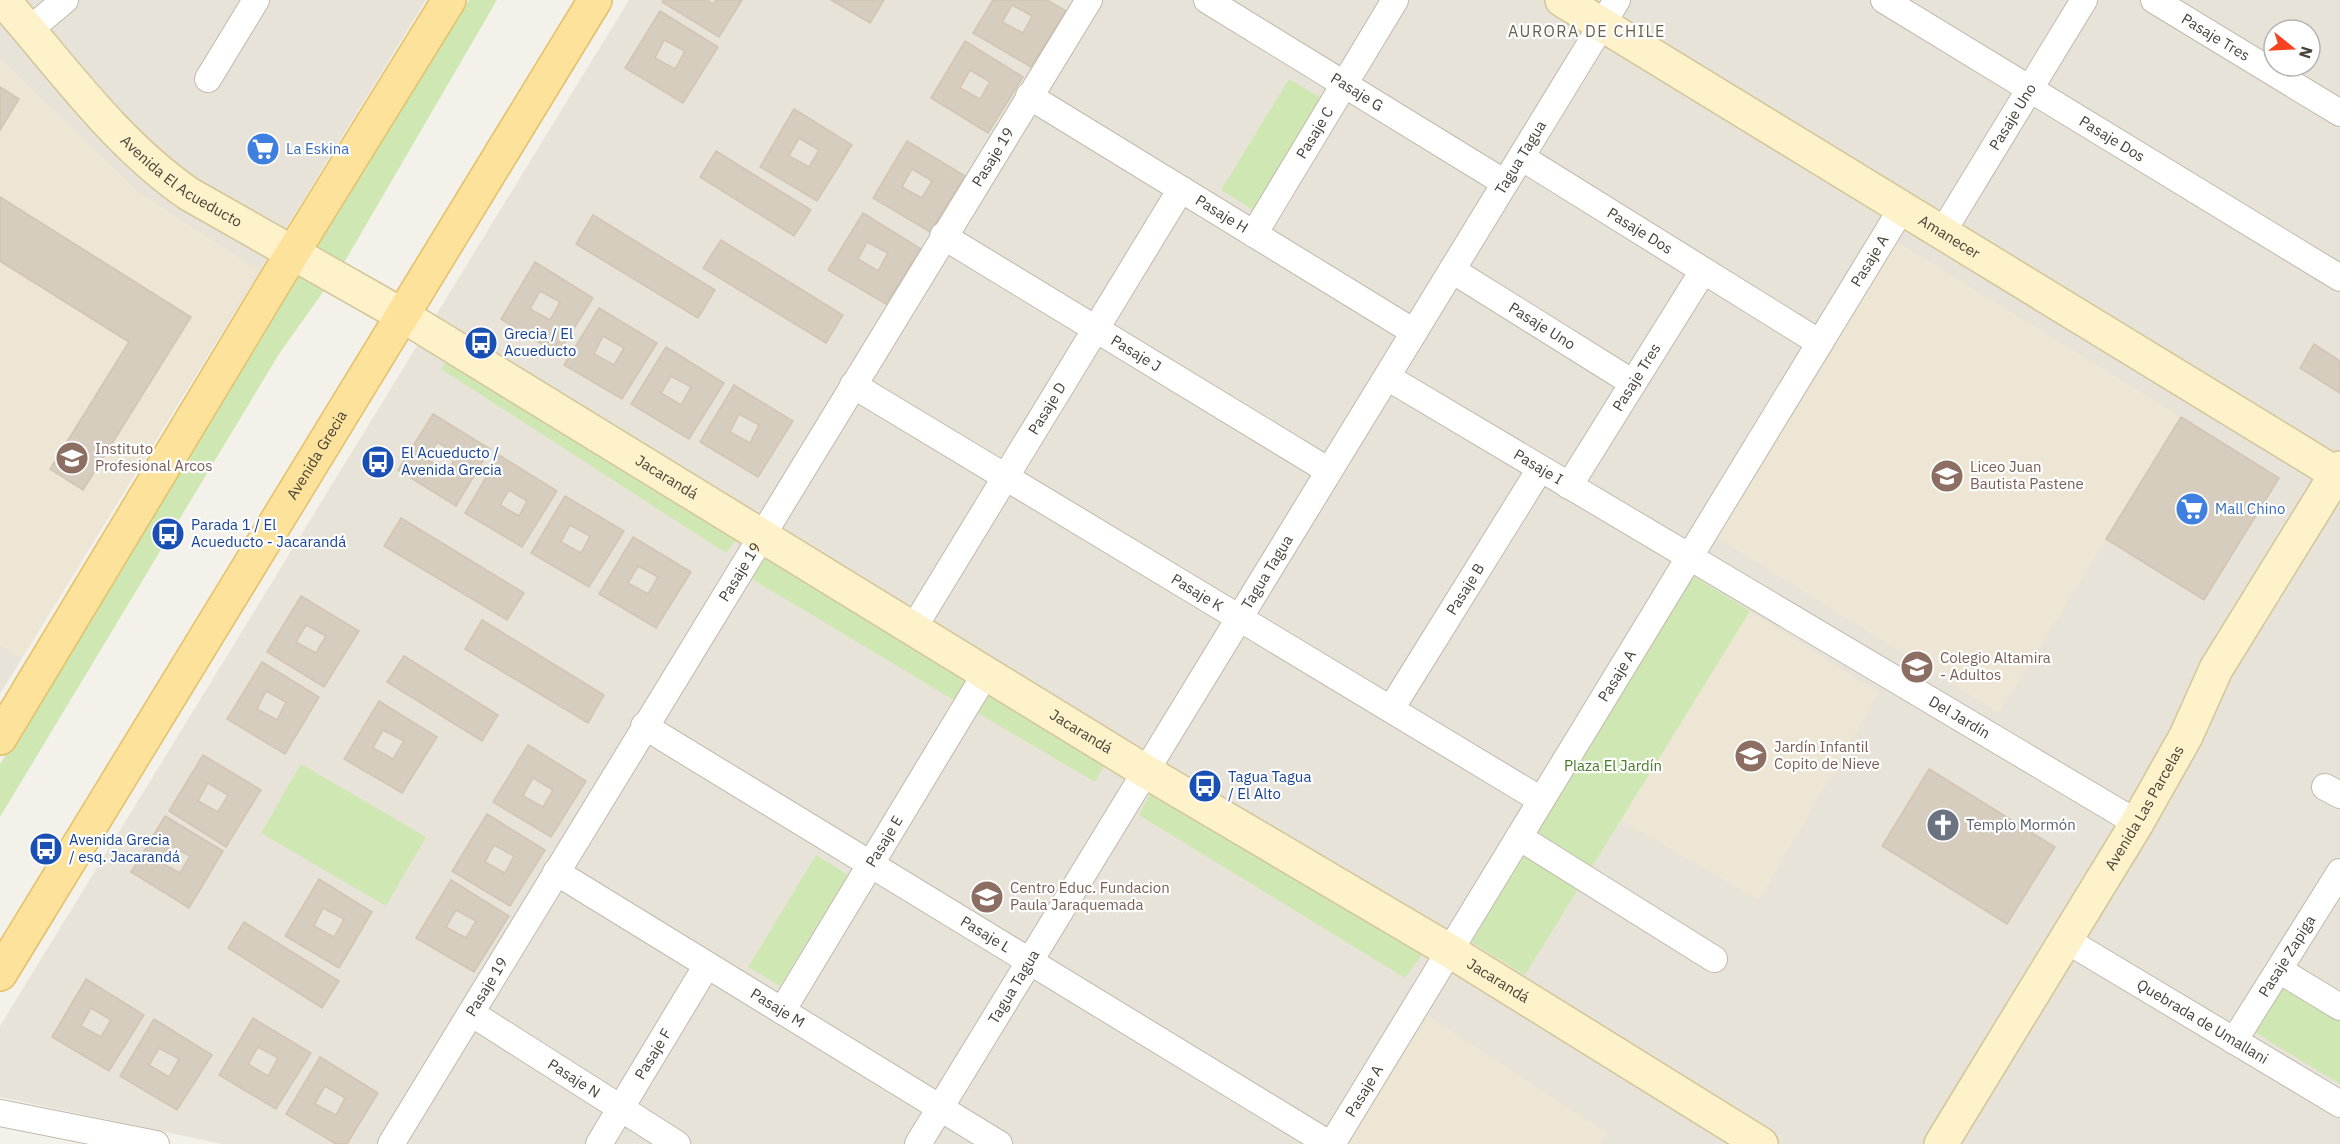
<svg xmlns="http://www.w3.org/2000/svg" width="2340" height="1144" font-family="'IBM Plex Sans',sans-serif">
<rect width="100%" height="100%" fill="#f4f1ea"/>
<g fill="#e8e3d8" fill-rule="evenodd">
<polygon points="0,0 426,0 0,694"/>
<path d="M629,0H2340V1144H222L0,1097V1026ZM2274,30H2310V66H2274Z"/>
</g>
<g fill="#ede6d4">
<polygon points="0,58 137,191 258,270 22,658 0,645"/>
<polygon points="1894,240 2181,417 1999,713 1713,535"/>
<polygon points="1750,611 1879,693 1759,900 1621,820"/>
<polygon points="1425,1014 1607,1133 1600,1144 1345,1144"/>
</g>
<g fill="#cfe8b3">
<polygon points="469,0 497,0 345,261 279,354 0,817 0,764"/>
<polygon points="1289,79 1321,98 1253,210 1221,190"/>
<polygon points="450,357 737,539 726,553 441,369"/>
<polygon points="762,555 967,679 954,700 747,576"/>
<polygon points="1690,574 1750,611 1525,975 1465,938"/>
<polygon points="990,692 1104,766 1095,782 976,712"/>
<polygon points="301,764 426,837 386,906 261,833"/>
<polygon points="1153,788 1424,952 1405,978 1139,815"/>
<polygon points="816,855 848,875 780,986 748,967"/>
<polygon points="2280,982 2340,1017 2340,1084 2251,1030"/>
</g>
<g fill="#d6cdbf" stroke="#d1c5b2" stroke-width="1.5" fill-rule="evenodd">
<polygon points="663,0 707,0 713,4 716,0 742,0 719,37 662,2"/>
<polygon points="831,0 884,0 870,23"/>
<path d="M993,0H1047L1066,11L1031,67L973,33ZM1012,5L1032,16L1023,33L1002,22Z"/>
<path d="M660,11L718,47L683,103L625,68ZM664,40L685,51L675,69L655,58Z"/>
<path d="M965,41L1023,77L988,133L931,98ZM970,70L990,82L980,99L960,88Z"/>
<polygon points="0,87 19,99 0,130"/>
<path d="M794,109L852,145L817,201L760,167ZM799,138L819,150L809,167L789,156Z"/>
<path d="M907,141L965,176L930,232L873,198ZM912,169L932,181L922,198L902,187Z"/>
<polygon points="716,151 811,210 794,236 700,177"/>
<polygon points="0,197 191,317 83,490 50,469 129,342 0,261"/>
<path d="M863,213L921,249L886,304L828,270ZM867,242L888,253L878,271L858,259Z"/>
<polygon points="593,215 715,290 698,318 576,244"/>
<polygon points="721,240 843,315 826,343 703,268"/>
<path d="M535,262L593,298L558,354L501,319ZM540,291L560,302L550,320L530,309Z"/>
<path d="M599,308L657,343L622,399L564,365ZM603,336L624,348L614,365L594,354Z"/>
<polygon points="2314,344 2340,361 2340,393 2300,368"/>
<path d="M666,347L724,383L689,439L631,404ZM671,376L691,387L681,405L661,393Z"/>
<path d="M734,385L793,421L758,477L700,442ZM739,414L759,425L750,443L730,432Z"/>
<path d="M433,414L490,449L456,506L398,470ZM437,442L457,454L448,471L428,460Z"/>
<polygon points="2181,417 2279,478 2204,600 2106,539"/>
<path d="M499,455L557,491L522,547L465,513ZM509,490L527,501L519,516L500,505Z"/>
<path d="M565,496L624,531L589,587L531,553ZM570,525L590,536L581,553L561,542Z"/>
<polygon points="401,518 524,593 507,620 384,546"/>
<path d="M633,537L691,572L656,628L599,594ZM638,566L658,577L648,594L628,583Z"/>
<path d="M301,596L359,631L324,687L267,652ZM306,625L326,636L316,653L296,642Z"/>
<polygon points="482,620 604,695 588,723 465,649"/>
<polygon points="404,656 498,715 482,741 387,682"/>
<path d="M262,662L319,697L285,754L227,719ZM266,691L286,702L277,720L257,709Z"/>
<path d="M379,701L437,737L402,793L344,759ZM383,730L404,741L393,759L373,748Z"/>
<path d="M528,745L586,781L551,837L493,802ZM533,778L553,790L543,807L523,796Z"/>
<path d="M203,755L261,790L226,847L169,811ZM208,783L228,795L218,812L198,801Z"/>
<polygon points="1929,769 2055,847 2007,924 1882,846"/>
<path d="M487,814L545,850L510,906L452,871ZM494,845L514,856L505,873L485,862Z"/>
<path d="M165,816L223,851L189,908L131,872ZM170,845L190,856L180,873L160,862Z"/>
<path d="M319,879L372,912L339,968L285,936ZM323,908L344,919L334,937L314,926Z"/>
<path d="M451,880L509,916L474,972L416,938ZM456,910L476,921L466,938L446,927Z"/>
<polygon points="244,922 339,981 322,1008 228,948"/>
<path d="M86,979L144,1015L109,1071L52,1037ZM91,1008L111,1020L101,1037L81,1026Z"/>
<path d="M253,1018L311,1053L276,1109L219,1075ZM258,1047L278,1058L268,1076L248,1064Z"/>
<path d="M154,1019L212,1055L177,1110L120,1076ZM159,1048L179,1059L169,1077L149,1065Z"/>
<path d="M320,1057L378,1093L347,1144H336L286,1114ZM325,1086L345,1098L336,1115L315,1104Z"/>
</g>
<g fill="none" stroke-linecap="round" stroke-linejoin="round">
<g stroke="#c0b9ac" stroke-width="28">
<g id="street">
<path id="s1" d="M1207,0L1505,183"/>
<path id="s2" d="M1884,0L2340,278"/>
<path id="s3" d="M2154,0L2340,113"/>
<polyline points="29,30 65,0"/>
<polyline points="208,79 256,0"/>
<path id="s4" d="M1029,96L1414,332"/>
<path id="s5" d="M1521,157L1820,343"/>
<path id="s6" d="M1942,233L2084,0"/>
<path id="s7" d="M1254,234L1395,0"/>
<path id="s8" d="M943,236L1329,471"/>
<path id="s9" d="M1452,270L1633,383"/>
<path id="s10" d="M1387,377L2137,823"/>
<path id="s11" d="M853,385L1541,800"/>
<path id="s12" d="M1569,486L1703,271"/>
<path id="s13" d="M913,629L1181,189"/>
<path id="s14" d="M1391,709L1540,469"/>
<path id="s15" d="M644,726L1329,1144"/>
<polyline points="2325,787 2340,795"/>
<polyline points="1519,837 1714,959"/>
<path id="s16" d="M556,872L999,1144"/>
<path id="s17" d="M2066,940L2340,1104"/>
<polyline points="2279,970 2340,1007"/>
<path id="s18" d="M782,1011L986,673"/>
<path id="s19" d="M471,1013L677,1144"/>
<path id="s20" d="M2234,1041L2340,872"/>
<polyline points="0,1113 156,1144"/>
<path id="s21" d="M391,1144L1089,0"/>
<path id="s22" d="M599,1144L707,965"/>
<path id="s23" d="M918,1144L1617,0"/>
<path id="s24" d="M1332,1144L1902,208"/>
</g>
</g>
<g stroke="#d3c59a" stroke-width="36">
<g id="secondary">
<path id="s25" d="M3,0C62,67 115,143 189,194L402,315L1145,771L1450,951L1761,1144"/>
<path id="s26" d="M1562,0L2340,476"/>
<path id="s27" d="M1941,1144L2137,823L2186,736L2216,669L2340,468"/>
</g>
</g>
<g stroke="#e2c06a" stroke-width="36">
<g id="primary">
<polyline points="0,738 279,275 449,0"/>
<path id="s28" d="M0,974L595,0"/>
</g>
</g>
<use href="#street" stroke="#fff" stroke-width="26"/>
<use href="#secondary" stroke="#fef2ca" stroke-width="33"/>
<use href="#primary" stroke="#fce29b" stroke-width="33"/>
</g>
<defs>
<g id="supermarket-disc" transform="scale(1.725)"><circle r="9.5" fill="#3f7fe0" stroke="#fff"/><path d="M-6-5.5h2.5l.6 2H6L4.5 2H-2.5L-4.4-4H-6ZM-1.5 3.2a1.3 1.3 0 1 0 .1 0ZM3 3.2a1.3 1.3 0 1 0 .1 0Z" fill="#fff"/></g>
<g id="bus-disc" transform="scale(1.725)"><circle r="9.5" fill="#1a4fb4" stroke="#fff"/><path d="M-5-6H5V4H4V6H2V4H-2V6H-4V4H-5ZM-3.5-4V0h7V-4ZM-3.5 1.2v1.5H-2V1.2ZM2 1.2v1.5H3.5V1.2Z" fill="#fff"/></g>
<g id="university-disc" transform="scale(1.725)"><circle r="9.5" fill="#8d6e63" stroke="#fff"/><path d="M0-5L7-2L0 1L-7-2ZM-4 1L0 2.5L4 1V4Q0 6-4 4Z" fill="#fff"/></g>
<g id="school-disc" transform="scale(1.725)"><circle r="9.5" fill="#8d6e63" stroke="#fff"/><path d="M0-5L7-2L0 1L-7-2ZM-4 1L0 2.5L4 1V4Q0 6-4 4Z" fill="#fff"/></g>
<g id="church-disc" transform="scale(1.725)"><circle r="9.5" fill="#6b7280" stroke="#fff"/><path d="M-1.2-6h2.4v3.5h3.3v2.4h-3.3V6h-2.4V-.1h-3.3v-2.4h3.3Z" fill="#fff"/></g>
</defs>
<g fill-rule="evenodd">
<use href="#supermarket-disc" x="263" y="149"/>
<use href="#bus-disc" x="481" y="343"/>
<use href="#university-disc" x="72" y="458"/>
<use href="#bus-disc" x="378" y="462"/>
<use href="#school-disc" x="1947" y="476"/>
<use href="#supermarket-disc" x="2192" y="509"/>
<use href="#bus-disc" x="168" y="534"/>
<use href="#school-disc" x="1917" y="667"/>
<use href="#school-disc" x="1751" y="756"/>
<use href="#bus-disc" x="1205" y="786"/>
<use href="#church-disc" x="1943" y="825"/>
<use href="#bus-disc" x="46" y="849"/>
<use href="#school-disc" x="987" y="897"/>
</g>
<g text-anchor="middle" stroke-width="4.5" stroke-linejoin="round" paint-order="stroke">
<g font-size="15" fill="#484238" stroke="#fff">
<text dy="5" stroke="none"><textPath href="#s3" startOffset="72">Pasaje Tres</textPath></text>
<text dy="5" stroke="none"><textPath href="#s1" startOffset="176">Pasaje G</textPath></text>
<text dy="5" stroke="none"><textPath href="#s6" startOffset="136">Pasaje Uno</textPath></text>
<text dy="5" stroke="none"><textPath href="#s7" startOffset="118">Pasaje C</textPath></text>
<text dy="5" stroke="none"><textPath href="#s2" startOffset="267">Pasaje Dos</textPath></text>
<text dy="5" stroke="none"><textPath href="#s21" startOffset="1156">Pasaje 19</textPath></text>
<text dy="5" stroke="none"><textPath href="#s23" startOffset="1156">Tagua Tagua</textPath></text>
<text dy="5" stroke="none"><textPath href="#s25" startOffset="256">Avenida El Acueducto</textPath></text>
<text dy="5" stroke="none"><textPath href="#s4" startOffset="226">Pasaje H</textPath></text>
<text dy="5" stroke="none"><textPath href="#s5" startOffset="140">Pasaje Dos</textPath></text>
<text dy="5" stroke="none"><textPath href="#s26" startOffset="454">Amanecer</textPath></text>
<text dy="5" stroke="none"><textPath href="#s24" startOffset="1034">Pasaje A</textPath></text>
<text dy="5" stroke="none"><textPath href="#s9" startOffset="106">Pasaje Uno</textPath></text>
<text dy="5" stroke="none"><textPath href="#s8" startOffset="226">Pasaje J</textPath></text>
<text dy="5" stroke="none"><textPath href="#s12" startOffset="128">Pasaje Tres</textPath></text>
<text dy="5" stroke="none"><textPath href="#s13" startOffset="258">Pasaje D</textPath></text>
<text dy="5" stroke="none"><textPath href="#s28" startOffset="608">Avenida Grecia</textPath></text>
<text dy="5" stroke="none"><textPath href="#s10" startOffset="176">Pasaje I</textPath></text>
<text dy="5" stroke="none"><textPath href="#s25" startOffset="825">Jacarandá</textPath></text>
<text dy="5" stroke="none"><textPath href="#s21" startOffset="670">Pasaje 19</textPath></text>
<text dy="5" stroke="none"><textPath href="#s23" startOffset="670">Tagua Tagua</textPath></text>
<text dy="5" stroke="none"><textPath href="#s14" startOffset="141">Pasaje B</textPath></text>
<text dy="5" stroke="none"><textPath href="#s11" startOffset="402">Pasaje K</textPath></text>
<text dy="5" stroke="none"><textPath href="#s24" startOffset="548">Pasaje A</textPath></text>
<text dy="5" stroke="none"><textPath href="#s10" startOffset="666">Del Jardín</textPath></text>
<text dy="5" stroke="none"><textPath href="#s25" startOffset="1311">Jacarandá</textPath></text>
<text dy="5" stroke="none"><textPath href="#s27" startOffset="393">Avenida Las Parcelas</textPath></text>
<text dy="5" stroke="none"><textPath href="#s18" startOffset="198">Pasaje E</textPath></text>
<text dy="5" stroke="none"><textPath href="#s15" startOffset="400">Pasaje L</textPath></text>
<text dy="5" stroke="none"><textPath href="#s20" startOffset="100">Pasaje Zapiga</textPath></text>
<text dy="5" stroke="none"><textPath href="#s25" startOffset="1797">Jacarandá</textPath></text>
<text dy="5" stroke="none"><textPath href="#s21" startOffset="184">Pasaje 19</textPath></text>
<text dy="5" stroke="none"><textPath href="#s23" startOffset="184">Tagua Tagua</textPath></text>
<text dy="5" stroke="none"><textPath href="#s16" startOffset="260">Pasaje M</textPath></text>
<text dy="5" stroke="none"><textPath href="#s17" startOffset="159">Quebrada de Umallani</textPath></text>
<text dy="5" stroke="none"><textPath href="#s22" startOffset="105">Pasaje F</textPath></text>
<text dy="5" stroke="none"><textPath href="#s19" startOffset="122">Pasaje N</textPath></text>
<text dy="5" stroke="none"><textPath href="#s24" startOffset="62">Pasaje A</textPath></text>
</g>
<g font-size="15" fill="#366cbe" stroke="#fff" text-anchor="start">
<text x="286" y="154">La Eskina</text>
<text x="2215" y="514">Mall Chino</text>
</g>
<g font-size="15" fill="#164399" stroke="#fff" text-anchor="start">
<text x="504" y="339">Grecia / El<tspan x="504" dy="17">Acueducto</tspan></text>
<text x="401" y="458">El Acueducto /<tspan x="401" dy="17">Avenida Grecia</tspan></text>
<text x="191" y="530">Parada 1 / El<tspan x="191" dy="17">Acueducto - Jacarandá</tspan></text>
<text x="1228" y="782">Tagua Tagua<tspan x="1228" dy="17">/ El Alto</tspan></text>
<text x="69" y="845">Avenida Grecia<tspan x="69" dy="17">/ esq. Jacarandá</tspan></text>
</g>
<g font-size="15" fill="#785e54" stroke="#fff" text-anchor="start">
<text x="95" y="454">Instituto<tspan x="95" dy="17">Profesional Arcos</tspan></text>
<text x="1970" y="472">Liceo Juan<tspan x="1970" dy="17">Bautista Pastene</tspan></text>
<text x="1940" y="663">Colegio Altamira<tspan x="1940" dy="17">- Adultos</tspan></text>
<text x="1774" y="752">Jardín Infantil<tspan x="1774" dy="17">Copito de Nieve</tspan></text>
<text x="1010" y="893">Centro Educ. Fundacion<tspan x="1010" dy="17">Paula Jaraquemada</tspan></text>
</g>
<g font-size="15" fill="#487a2b" stroke="#fff">
<text x="1613" y="771">Plaza El Jardín</text>
</g>
<g font-size="15" fill="#5b616d" stroke="#fff" text-anchor="start">
<text x="1966" y="830">Templo Mormón</text>
</g>
<g font-size="16" letter-spacing="1.5" fill="#6b604f" stroke="#fff">
<text x="1587" y="37">AURORA DE CHILE</text>
</g>
</g>
<g transform="translate(2292 48) rotate(108)"><circle r="28" fill="#ffffff" stroke="#b6b3af" stroke-width="1.5"/>
<path d="M0-4.5L10 22L0 15L-10 22Z" fill="#f6421f"/>
<text y="-9" font-size="16" font-weight="bold" text-anchor="middle" fill="#484238">N</text>
</g>
</svg>
